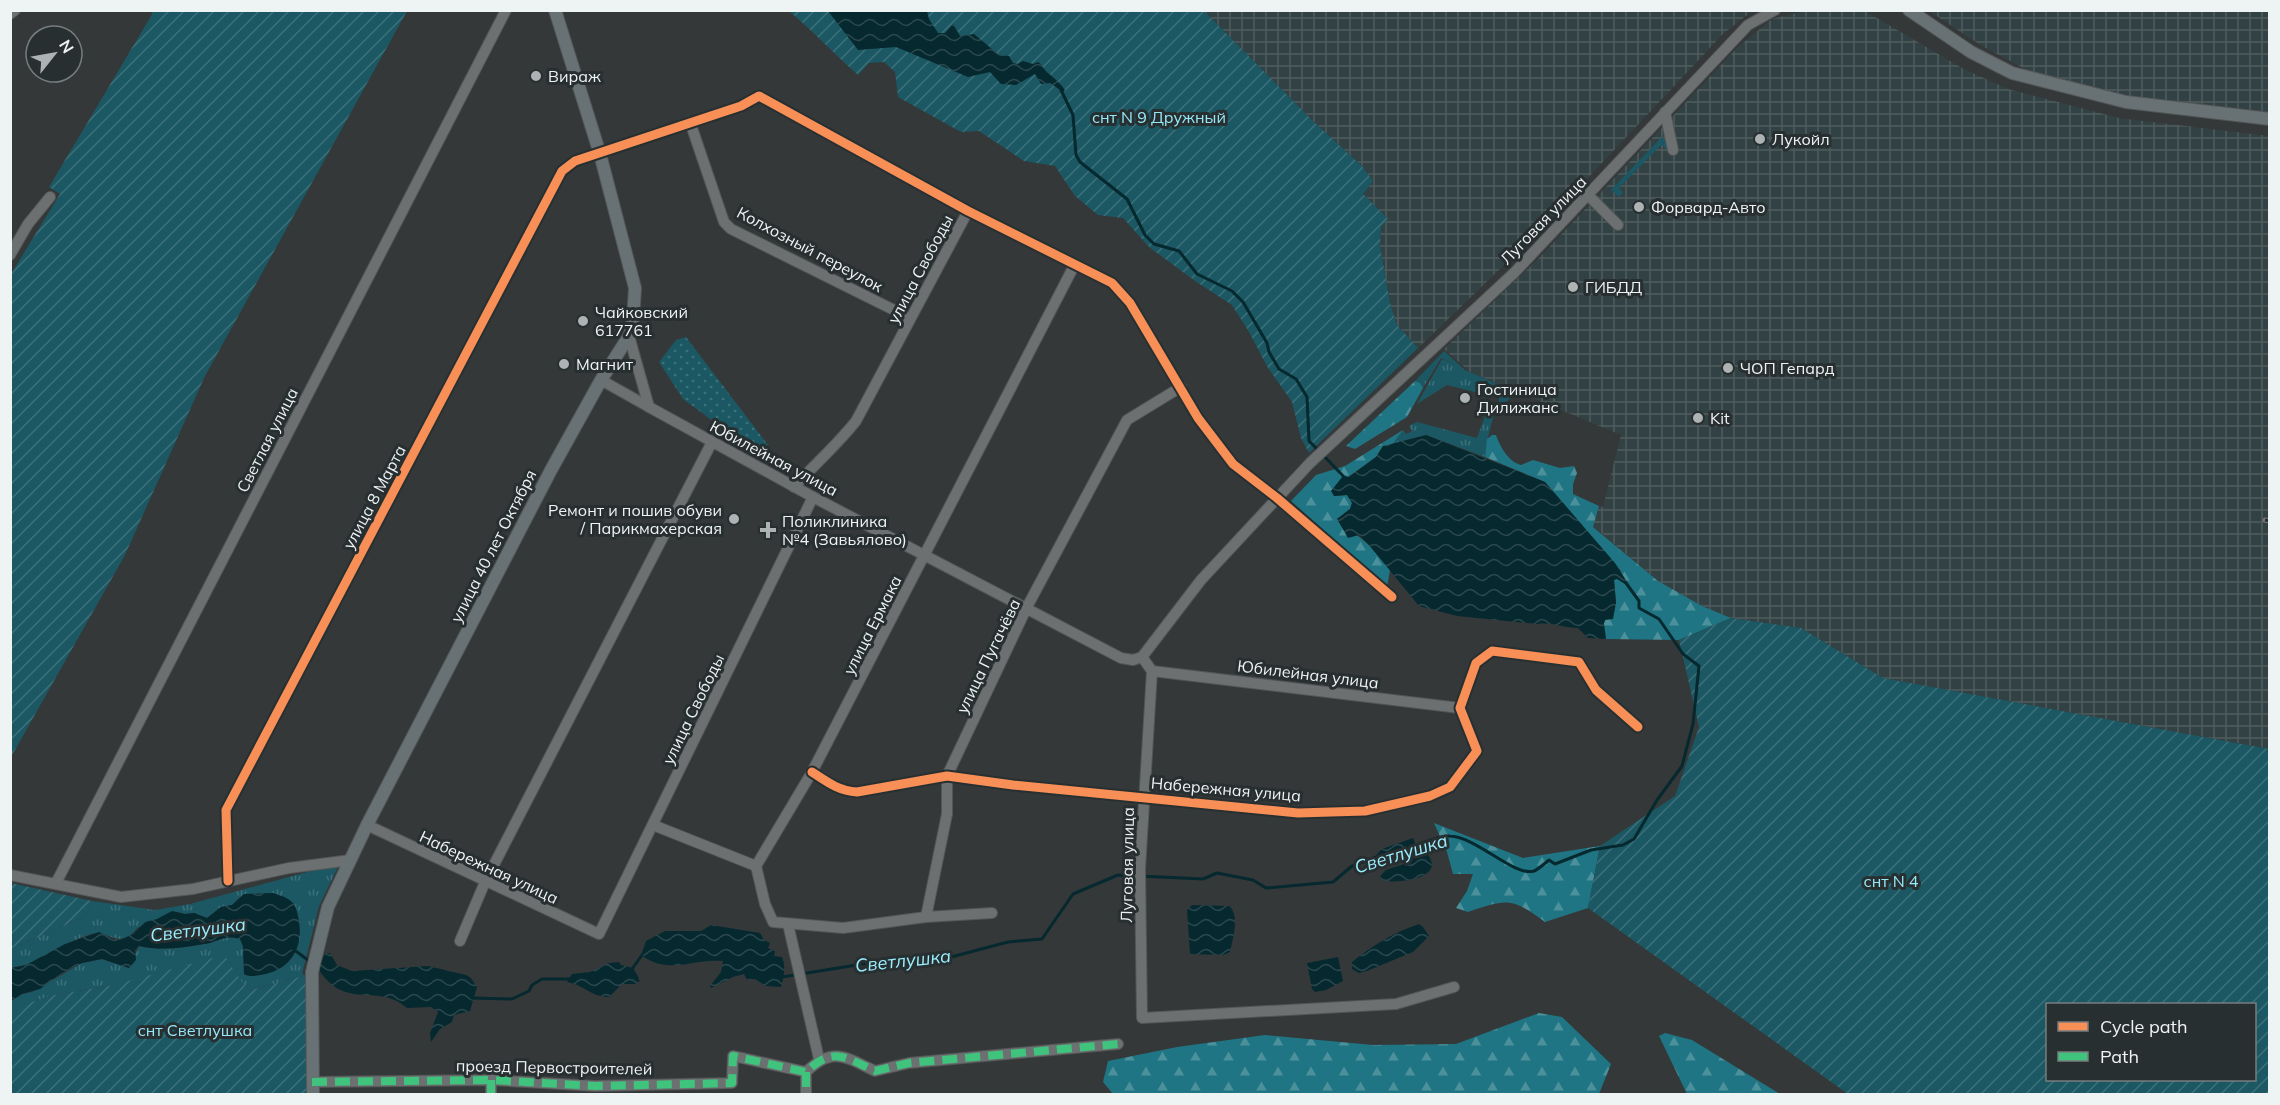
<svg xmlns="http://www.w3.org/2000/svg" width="2280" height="1105" font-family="Mulish,sans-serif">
<defs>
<pattern id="industrial-grid" width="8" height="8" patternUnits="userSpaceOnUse" patternTransform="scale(1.5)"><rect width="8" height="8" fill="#324143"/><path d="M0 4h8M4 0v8" fill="none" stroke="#505d5f"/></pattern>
<pattern id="grass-tufts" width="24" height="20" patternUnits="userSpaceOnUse" patternTransform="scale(1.5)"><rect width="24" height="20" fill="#1b5863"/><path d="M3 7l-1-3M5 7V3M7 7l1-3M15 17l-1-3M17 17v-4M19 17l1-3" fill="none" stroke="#3c707a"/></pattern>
<pattern id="forest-firs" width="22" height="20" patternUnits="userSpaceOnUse" patternTransform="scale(1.5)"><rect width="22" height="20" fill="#1f7583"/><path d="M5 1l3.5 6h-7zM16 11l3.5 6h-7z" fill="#4b909b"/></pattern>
<pattern id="park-dots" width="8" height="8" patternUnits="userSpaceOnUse" patternTransform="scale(1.5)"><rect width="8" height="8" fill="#1b5863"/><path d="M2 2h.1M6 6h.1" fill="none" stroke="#3c707a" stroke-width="1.8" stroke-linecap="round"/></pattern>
<pattern id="garden-furrows" width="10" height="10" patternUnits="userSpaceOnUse" patternTransform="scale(1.5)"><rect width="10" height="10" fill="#1b5863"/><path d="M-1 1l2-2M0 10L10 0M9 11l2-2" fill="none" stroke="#3c707a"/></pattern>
<pattern id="water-waves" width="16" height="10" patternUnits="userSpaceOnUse" patternTransform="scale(1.5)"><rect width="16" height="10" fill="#05292f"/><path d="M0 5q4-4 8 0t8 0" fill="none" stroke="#2a484e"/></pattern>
</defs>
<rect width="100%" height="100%" fill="#343839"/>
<g fill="url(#industrial-grid)">
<polygon points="1204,11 1752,11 1723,34 1525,245 1418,348 1397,325 1390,303 1380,246 1381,227 1363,194 1373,181 1362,166 1314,122"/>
<polygon points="1804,11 1865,11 1962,68 2008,89 2119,118 2269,136 2269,749 1883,678 1801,628 1731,618 1702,606 1658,581 1593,526 1599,506 1603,507 1621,435 1470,372 1444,349 1538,259 1737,48 1772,19"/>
<polygon points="1929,11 2269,11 2269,115 2127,98 2027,70 1982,46"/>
</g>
<g fill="url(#grass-tufts)">
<polygon points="1662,137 1670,145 1666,149 1661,145 1619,188 1623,193 1619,197 1611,190"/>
<polygon points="1444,351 1465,370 1516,392 1494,414 1487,441 1485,457 1426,435 1392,445 1403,430 1406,434 1412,431 1409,426 1417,422 1477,438 1490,402 1499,404 1499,398 1447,385 1417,404 1442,359 1457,365 1441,358 1423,388 1420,383 1415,381"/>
<path d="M338,867L319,906L302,974L306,975L248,991L113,985L53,995L11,1009V1001L22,994L32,992L82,963L102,959L129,968L139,946C160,951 183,948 204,944C218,942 225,934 240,939L243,946L244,974C252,978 258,975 267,973C300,966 306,933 294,905L265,893L257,894L240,897L232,905L221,907L207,918L194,913L185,914L178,912L137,928C120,951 109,929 91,934C69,940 50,956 29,964C23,966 16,966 11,968V949L86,916L92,901L155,910L190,904L311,871Z"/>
</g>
<g fill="url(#forest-firs)">
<polygon points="1415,381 1420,383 1423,388 1407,417 1355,449 1346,446"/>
<polygon points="1403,430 1392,445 1383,446 1376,457 1348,477 1343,477 1334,496 1347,495 1352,503 1350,509 1337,519 1369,545 1390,570 1387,587 1291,501 1316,475 1345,466"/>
<path d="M1492,435H1496C1500,447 1509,462 1521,465L1533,460L1560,468L1574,466L1577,473L1573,484V494L1599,506L1593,527L1658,581L1702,606L1731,618L1679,640L1606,639L1603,623L1616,603L1614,580L1621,571L1545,482L1485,457L1487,439Z"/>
<path d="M1434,823L1523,858L1600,846L1588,908L1545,922C1511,897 1507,899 1468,912L1456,908L1467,891L1473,874H1453L1447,852Z"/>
<polygon points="1539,1013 1562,1017 1611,1064 1599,1094 1113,1094 1103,1082 1108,1061 1177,1047 1265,1035 1373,1045 1456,1044"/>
<polygon points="1665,1033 1692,1040 1780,1094 1687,1094 1659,1036"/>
</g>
<polygon fill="url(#park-dots)" points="686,337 771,449 767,456 724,429 683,399 659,362 676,340"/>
<g fill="url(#garden-furrows)" fill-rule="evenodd">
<polygon points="154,11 407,11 205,376 125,555 11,757 11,274 60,194 49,187"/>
<path d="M789,11H1204L1314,122L1362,166L1373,181L1363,194L1388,219L1381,227L1380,246L1390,303L1397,325L1418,348L1309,453L1301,438L1292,402L1268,368L1249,332L1232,305L1195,281L1149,247L1123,218L1098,215L1075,196L1055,166L1024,161L979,131L961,132L898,97L895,72L884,62L869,63L858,75C834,54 813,31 789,11Z"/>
<path d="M1731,618L1801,628L1883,678L2269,749V1094H1848L1588,908L1600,846L1675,796L1699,727L1679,640ZM2048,1004H2254V1080H2048Z"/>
<polygon points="11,883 92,901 86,916 11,949"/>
<polygon points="224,955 248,991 306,975 313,1094 11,1094 10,1009 53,995 113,985"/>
</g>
<g fill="url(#water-waves)">
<path d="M828,11H927L929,19L938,33H945L953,24L960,36L974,34L999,55L1009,56L1013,63L1018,64L1023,61L1033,64L1038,62C1043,65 1043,69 1048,73C1054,78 1060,83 1065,90L1063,92L1050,83L1041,84L1035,74L1016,85L1001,84L990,72L968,77L896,47L858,50Z"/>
<path d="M1426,435L1545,482L1615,563L1631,588L1617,579L1614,580L1616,603L1613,619L1605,620L1604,623L1606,639L1588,638L1578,628C1564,628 1551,622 1537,624L1457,616L1419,606L1369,545L1359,535L1348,538L1337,519L1350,509L1352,503L1347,495L1334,496L1331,491L1343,476L1349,477L1376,457L1383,446Z"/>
<path d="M1413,838L1417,848C1425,851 1427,852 1431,860C1439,880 1393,884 1382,880L1380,876L1386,870L1407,863C1410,859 1409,854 1404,852L1379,862L1376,861L1377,854L1382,849Z"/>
<path d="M273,893C280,895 289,898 294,904C297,909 298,916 299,922C303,947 291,968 266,974C258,975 251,978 244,974L243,946L240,939C225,934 218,942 204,944C182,948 161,951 139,946L135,950L136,960L129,968L102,959L82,963L60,974L40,989L22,994L11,1001V968L26,965L65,944L99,932L113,939L120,940L133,934L145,922L157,919L172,911L185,914L194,913L207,918L221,907L232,905L244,894Z"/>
<path d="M1192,905L1229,906C1240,915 1233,939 1230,952L1223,955L1190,954L1187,910Z"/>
<path d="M1419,924L1423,927L1429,936L1413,952L1367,971L1359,973L1352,969V962C1373,945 1393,933 1419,924Z"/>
<path d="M711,925L760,933L764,940L770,943L768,948L775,951L774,956L782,957C786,966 784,977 781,987L766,986L755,979L747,980L744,974L733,977L711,988L710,986L721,972L723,961C691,958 670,976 641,955L646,941L665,931H701Z"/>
<path d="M330,953L337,965L352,971L428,966L466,975L471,978L477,987L470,1011L454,1015L452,1022L440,1029L431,1042L430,1033L438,1012L431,1007L407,1008C376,981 345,1013 317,967L325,954Z"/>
<polygon points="1338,957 1343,981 1326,990 1315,992 1312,989 1307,963"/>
<path d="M619,962L621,965L633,968L639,978L638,980H641L635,984H622L609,997C591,997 584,985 567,982L572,974L590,972L609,963Z"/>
</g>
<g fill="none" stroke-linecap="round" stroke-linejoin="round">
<g stroke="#05292f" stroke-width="3">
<polyline points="1061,90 1073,115 1076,155 1080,162 1127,199 1145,235 1154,244 1179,251 1197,274 1232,291 1243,302 1267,343 1269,352 1279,369 1296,379 1307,397 1309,441 1318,450"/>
<polyline points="1323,455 1345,478"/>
<path d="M1414,846C1424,843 1439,835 1450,836C1477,837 1514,877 1534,871C1539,869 1545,863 1549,860L1555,864L1591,850L1623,845L1634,839L1657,800L1682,766L1693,724L1699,666L1683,654L1659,619L1639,608V601L1626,583"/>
<polyline points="293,949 312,963"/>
<polyline points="632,969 642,955"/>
<polyline points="782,977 894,959 936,961 1008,942 1042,939 1073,894 1118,875 1203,879 1217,873 1253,880 1266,888 1333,882 1352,866 1379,856"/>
<polyline points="472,998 512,999 529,991 532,985 542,979 571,979"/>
</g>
<g stroke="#535657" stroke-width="12">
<g id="minor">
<polyline points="10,14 15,10"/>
<polyline points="1665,112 1673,150"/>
<polyline points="690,122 724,222 731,229 910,318"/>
<polyline points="1588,195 1618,225"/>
<polyline points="10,255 28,224 50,197"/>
<polyline points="629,336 649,407 813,497 1121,658 1133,660 1142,657"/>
<polyline points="601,380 649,407"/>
<path d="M794,487C815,464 837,445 856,421L968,211"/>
<polyline points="1142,657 1201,580 1310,463 1514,273 1748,25 1775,10"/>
<polyline points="1142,657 1152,671 1140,869 1142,1018 1396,1004 1454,987"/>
<polyline points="1152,671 1460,708"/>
<path d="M812,772C827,782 839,791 857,792L947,776L1013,785L1298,813L1365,811L1430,796L1450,787L1477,751L1460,708L1476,663L1492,651L1579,662L1596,690L1638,727"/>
<polyline points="367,825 599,934 813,497"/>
<polyline points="653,825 756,866 812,772 1075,264"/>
<polyline points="756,866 765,904 773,922 843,928 926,917"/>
<polyline points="10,875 121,897 193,889 289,868 351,860"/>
<polyline points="228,881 226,810 562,171 575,161 741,106 759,96 968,211 1112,283 1130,303 1198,418 1233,464 1277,498 1392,597"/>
<polyline points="56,883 506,10"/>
<polyline points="992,913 926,917 947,814 947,776 1027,607 1127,420 1181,387"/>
<polyline points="788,924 819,1059"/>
<polyline points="460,941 485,882 712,442"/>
<polyline points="806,1072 806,1094"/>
<path d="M312,1082L491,1080L595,1086L732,1083L733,1056L806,1072C833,1046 845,1057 875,1071L909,1063L1118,1044"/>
<polyline points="491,1094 491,1080"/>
</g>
</g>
<g stroke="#535657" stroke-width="14">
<g id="major">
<polyline points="1909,10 1971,52 2012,73 2126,102 2270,119"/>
<polyline points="313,1094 312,972 328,907 367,825 551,470 601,380 629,336 633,320 635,288 600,154 555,10"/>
</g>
</g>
<use href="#minor" stroke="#6d7071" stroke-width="10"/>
<use href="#major" stroke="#687274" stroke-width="12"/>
<g stroke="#737676" stroke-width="5">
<polyline id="rail" points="2265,520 2270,521"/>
</g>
<use href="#rail" stroke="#282f31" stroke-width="3" stroke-dasharray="9" stroke-linecap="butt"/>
<g stroke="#40c37c" stroke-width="8" stroke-dasharray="15 8" stroke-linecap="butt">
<polyline points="806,1072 806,1094"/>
<path d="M312,1082L491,1080L595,1086L732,1083L733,1056L806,1072C833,1046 845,1057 875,1071L909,1063L1118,1044"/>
<polyline points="491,1094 491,1080"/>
</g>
<g stroke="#282f31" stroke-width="13">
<g id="cycleway">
<path d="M812,772C827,782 839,791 857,792L947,776L1013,785L1298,813L1365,811L1430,796L1450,787L1477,751L1460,708L1476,663L1492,651L1579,662L1596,690L1638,727"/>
<polyline points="228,881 226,810 562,171 575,161 741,106 759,96 968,211 1112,283 1130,303 1198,418 1233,464 1277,498 1392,597"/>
</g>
</g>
<use href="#cycleway" stroke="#f78f57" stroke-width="9"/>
</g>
<g fill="#adb2b3" stroke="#282f31" stroke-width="2">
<circle cx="536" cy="76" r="6"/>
<circle cx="1760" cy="139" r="6"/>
<circle cx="1639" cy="207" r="6"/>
<circle cx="1573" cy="287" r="6"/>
<circle cx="583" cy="321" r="6"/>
<circle cx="564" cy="364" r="6"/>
<circle cx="1728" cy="368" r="6"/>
<circle cx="1465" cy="398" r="6"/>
<circle cx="1698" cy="418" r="6"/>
<circle cx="734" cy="519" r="6"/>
<path d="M765 521h6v6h6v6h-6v6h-6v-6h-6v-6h6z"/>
</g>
<g text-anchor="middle" stroke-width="6" stroke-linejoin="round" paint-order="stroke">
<g font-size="16" fill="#eef3f4" stroke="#282f31" text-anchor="start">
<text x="548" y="82">Вираж</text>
<text x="1772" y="145">Лукойл</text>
<text x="1651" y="213">Форвард-Авто</text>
<text x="1585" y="293">ГИБДД</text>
<text x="595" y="318">Чайковский<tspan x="595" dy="18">617761</tspan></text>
<text x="576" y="370">Магнит</text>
<text x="1740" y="374">ЧОП Гепард</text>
<text x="1477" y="395">Гостиница<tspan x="1477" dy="18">Дилижанс</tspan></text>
<text x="1710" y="424">Kit</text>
<text x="722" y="516" text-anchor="end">Ремонт и пошив обуви<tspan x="722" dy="18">/ Парикмахерская</tspan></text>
<text x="782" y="527">Поликлиника<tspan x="782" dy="18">№4 (Завьялово)</tspan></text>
</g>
<g font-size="16" fill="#94e8f8" stroke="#282f31">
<text x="1159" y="123">снт N 9 Дружный</text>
<text x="1891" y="887">снт N 4</text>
<text x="195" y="1036">снт Светлушка</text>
</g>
<g font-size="16" fill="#eef3f4" stroke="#282f31">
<text transform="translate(1543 220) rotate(-46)" y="6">Луговая улица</text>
<text transform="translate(810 249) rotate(28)" y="6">Колхозный переулок</text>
<text transform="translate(920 269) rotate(-62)" y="6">улица Свободы</text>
<text transform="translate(267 440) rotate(-63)" y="6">Светлая улица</text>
<text transform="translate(774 458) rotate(28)" y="6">Юбилейная улица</text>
<text transform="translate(374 497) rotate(-62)" y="6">улица 8 Марта</text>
<text transform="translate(493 546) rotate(-63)" y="6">улица 40 лет Октября</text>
<text transform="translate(872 625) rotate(-63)" y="6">улица Ермака</text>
<text transform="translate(988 656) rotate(-64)" y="6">улица Пугачёва</text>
<text transform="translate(1308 674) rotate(7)" y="6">Юбилейная улица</text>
<text transform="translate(693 709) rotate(-64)" y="6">улица Свободы</text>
<text transform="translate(1226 789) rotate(5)" y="6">Набережная улица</text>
<text transform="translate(1127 865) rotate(-89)" y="6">Луговая улица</text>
<text transform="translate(489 867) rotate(25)" y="6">Набережная улица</text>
<text transform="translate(554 1067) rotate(1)" y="6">проезд Первостроителей</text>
</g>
<g font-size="18" font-style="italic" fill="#9befff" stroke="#282f31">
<text transform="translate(1401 854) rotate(-17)" y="6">Светлушка</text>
<text transform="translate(198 930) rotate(-7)" y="6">Светлушка</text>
<text transform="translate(903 961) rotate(-6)" y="6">Светлушка</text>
</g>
</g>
<rect width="2280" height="1105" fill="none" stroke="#eef3f4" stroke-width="24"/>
<rect x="2046" y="1003" width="210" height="78" fill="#282f31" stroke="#777d7f" stroke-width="1.5"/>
<rect x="2058" y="1022" width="30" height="9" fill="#f78f57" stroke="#777d7f" stroke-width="1.5"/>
<text x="2100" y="1033" font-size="18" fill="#eef3f4">Cycle path</text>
<rect x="2058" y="1052" width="30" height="9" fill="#40c37c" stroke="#777d7f" stroke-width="1.5"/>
<text x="2100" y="1063" font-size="18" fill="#eef3f4">Path</text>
<g transform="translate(54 54) rotate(59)"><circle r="28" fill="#282f31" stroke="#777d7f" stroke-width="1.5"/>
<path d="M0-4.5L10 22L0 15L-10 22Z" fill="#adb2b3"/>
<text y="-9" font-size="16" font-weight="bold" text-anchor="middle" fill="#eef3f4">N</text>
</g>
</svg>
